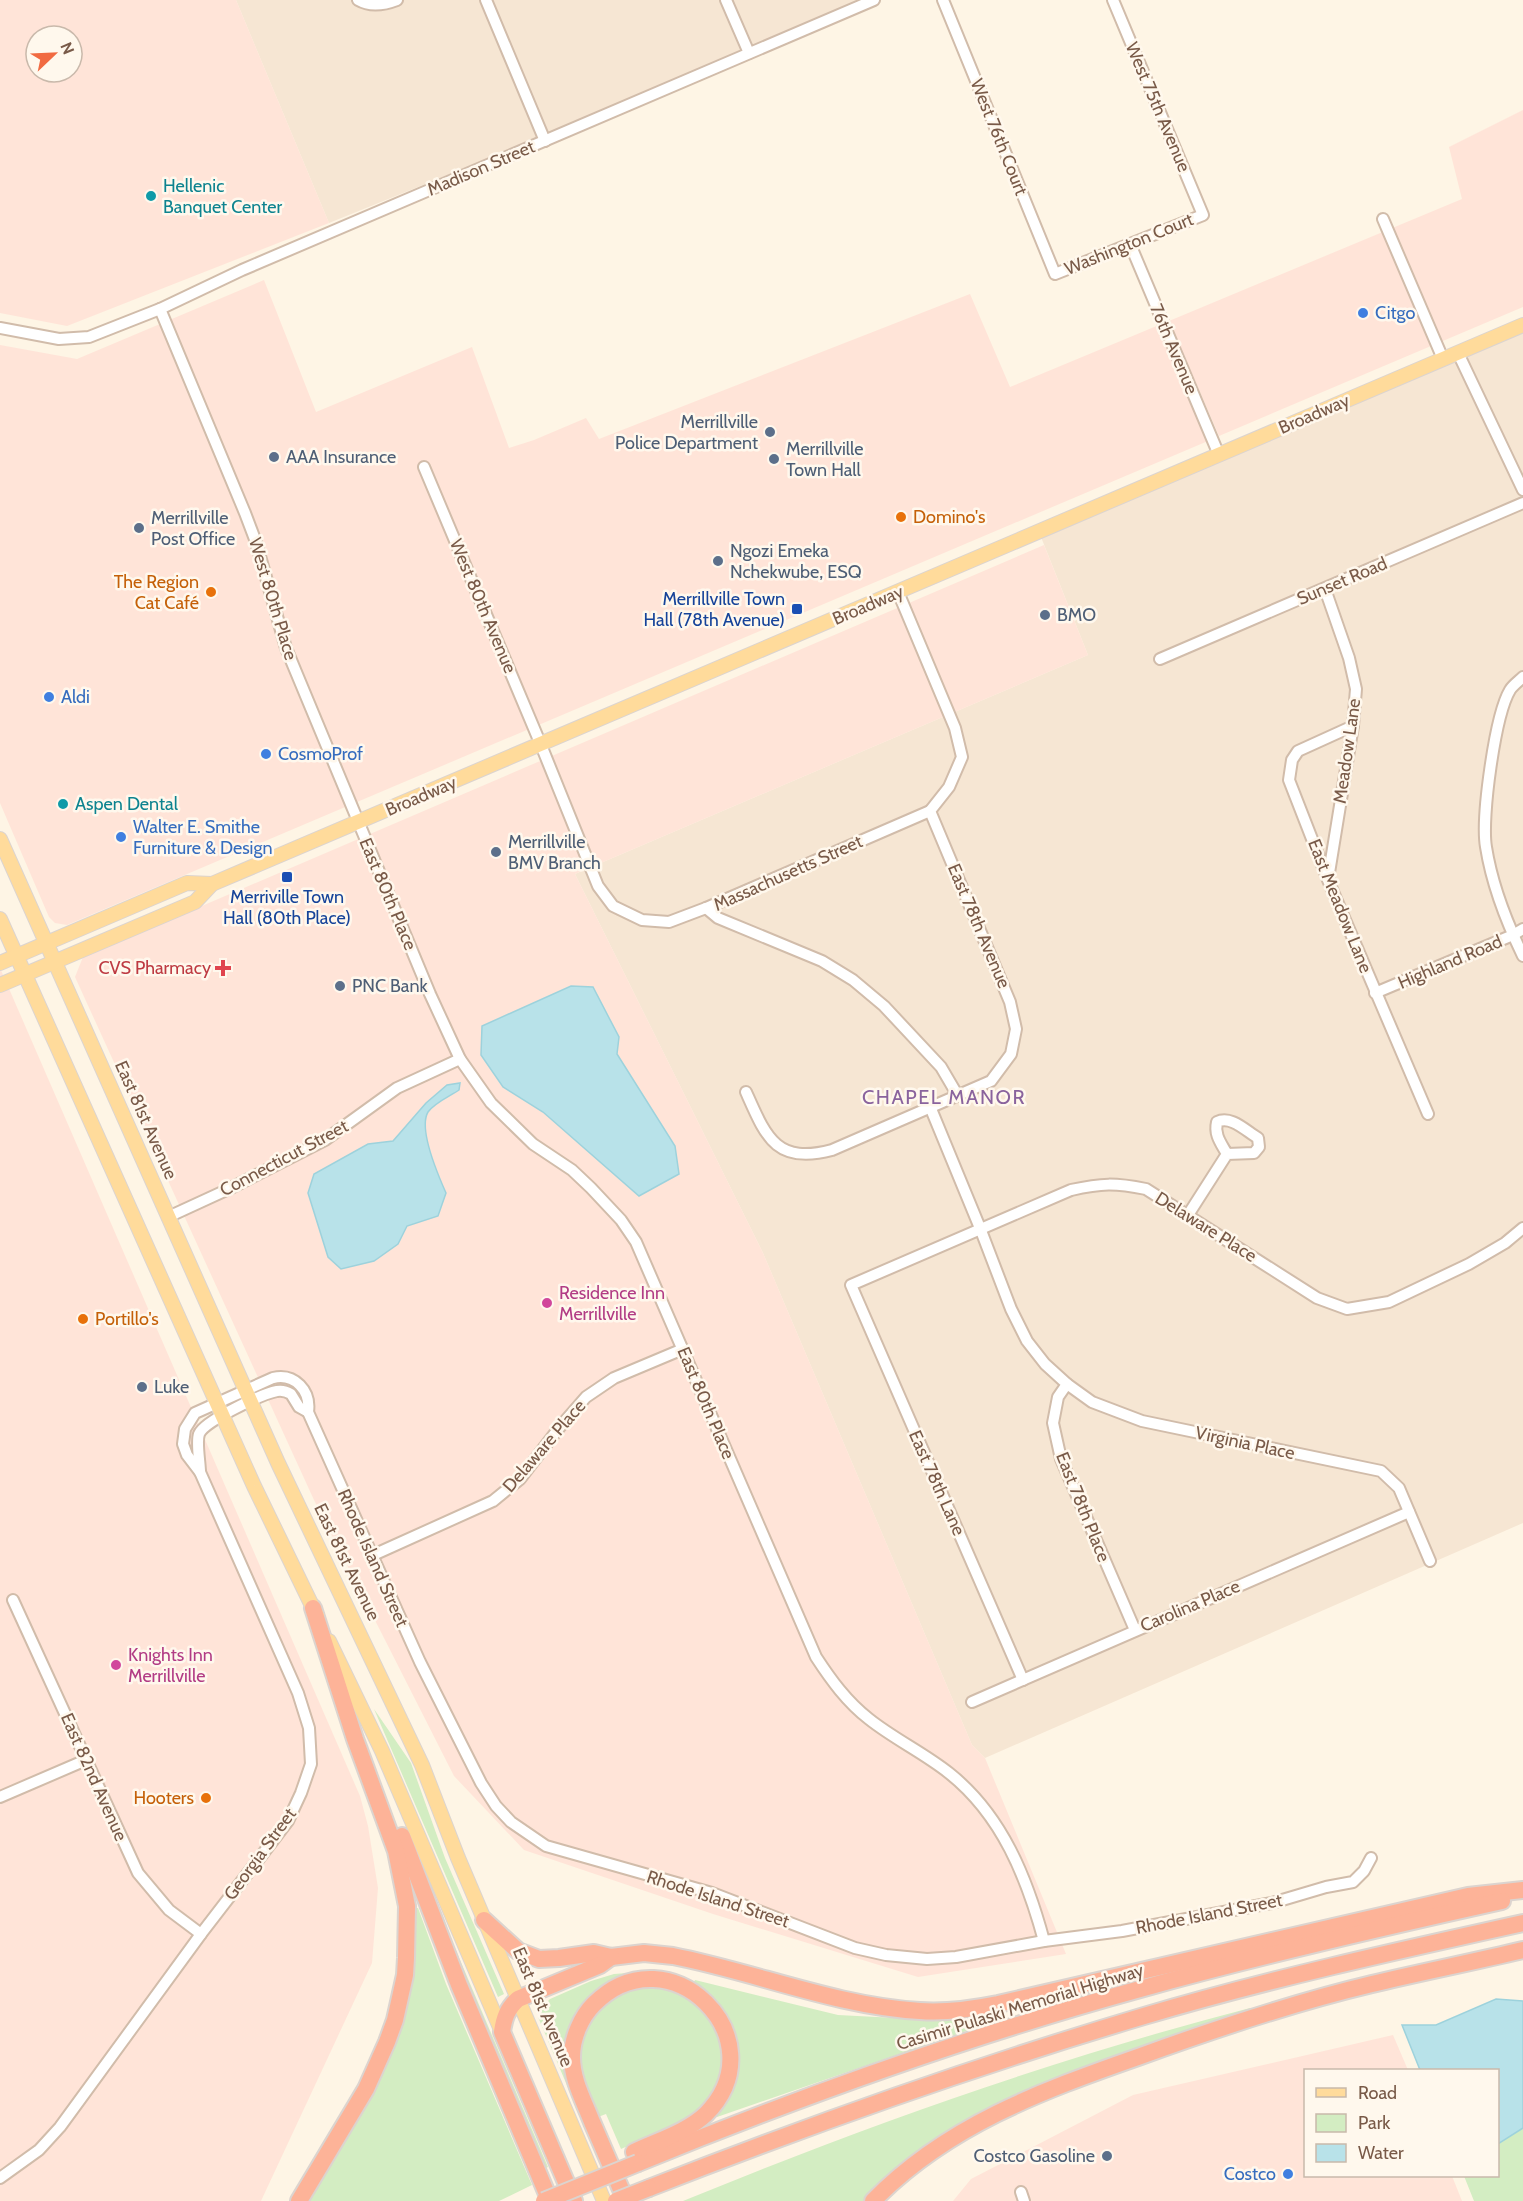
<svg xmlns="http://www.w3.org/2000/svg" width="1523" height="2201" font-family="Cabin,sans-serif">
<rect width="100%" height="100%" fill="#fef5e5"/>
<g fill="#f6e6d3">
<polygon points="236,0 861,0 749,53 329,223"/>
<polygon points="1523,325 1523,1523 985,1758 972,1745 763,1253 575,874 1088,655 1039,532"/>
</g>
<g fill="#ffe4d8" fill-rule="evenodd">
<path d="M0,0H236L329,223L67,326L0,313ZM36,36H72V72H36Z"/>
<polygon points="1523,110 1523,307 1219,436 1169,321 1462,199 1449,147"/>
<polygon points="264,280 316,412 472,347 509,448 534,440 586,418 599,439 970,294 1010,387 1159,325 1208,441 67,925 55,923 49,917 0,803 0,345 77,359"/>
<polygon points="1044,545 1088,655 575,874 763,1253 972,1745 985,1758 1066,1954 918,1977 713,1914 524,1850 454,1776 314,1500 75,977 83,957"/>
<polygon points="0,968 360,1796 368,1826 378,1888 372,1963 261,2201 0,2201"/>
<polygon points="1393,2035 1408,2070 1306,2070 1306,2176 1452,2176 1462,2201 953,2201 971,2179 1133,2095"/>
</g>
<g fill="#d3edc2">
<polygon points="374,1709 411,1763 445,1858 504,1994 498,1997"/>
<polygon points="412,1908 418,1908 446,1984 532,2185 499,2201 308,2201 376,2081"/>
<polygon points="443,1920 548,2167 544,2169 459,1970"/>
<polygon points="640,1972 618,1979 602,1988 582,2007 567,2049 598,2147 594,2149 538,2017 541,2008 550,1999 591,1981 614,1974"/>
<polygon points="695,1980 838,2015 935,2020 968,2018 999,2013 1001,2019 717,2117 715,2113 728,2094 715,2004 705,1990 693,1984"/>
<path d="M638,1988C655,1988 668,1988 683,1995C724,2013 733,2071 706,2104C688,2125 645,2138 621,2149L606,2114L598,2117C593,2106 587,2094 583,2082C573,2051 587,2012 616,1996C623,1992 631,1990 638,1988Z"/>
<path d="M1250,2008L1252,2013L1103,2064L890,2174L863,2201H683C868,2125 1057,2058 1250,2008Z"/>
<polygon points="1523,2128 1523,2201 1474,2201 1464,2176 1498,2176 1498,2144"/>
</g>
<g fill="#b8e2e9" stroke="#9dd2dc" stroke-width="1.5">
<polygon points="571,986 593,987 619,1037 617,1054 675,1146 679,1174 639,1196 543,1112 503,1087 481,1055 482,1026"/>
<path d="M460,1083L459,1090C450,1096 434,1103 428,1112C418,1129 438,1175 446,1193L438,1216L407,1226L398,1244L374,1261L341,1269L328,1257L308,1193L314,1174L368,1144L393,1141L426,1103L447,1085Z"/>
<polygon points="1496,1999 1523,2001 1523,2128 1498,2144 1498,2070 1420,2070 1402,2025 1436,2025"/>
</g>
<g fill="none" stroke-linecap="round" stroke-linejoin="round">
<g stroke="#d1bcaa" stroke-width="14">
<g id="minor">
<path d="M358,0C370,7 384,5 397,0"/>
<polyline points="486,0 545,141"/>
<polyline points="726,0 749,53"/>
<polyline points="943,0 1055,274 1203,215 1113,0"/>
<polyline points="1383,219 1443,359"/>
<polyline points="1130,244 1219,455"/>
<path d="M160,309L245,513L256,542L286,648L430,994L460,1059L491,1103L533,1144L572,1170L591,1188L621,1220L636,1242L816,1657C831,1680 847,1702 869,1719C894,1739 924,1753 949,1773C1002,1815 1027,1878 1044,1941"/>
<polyline points="0,328 59,339 89,337 160,309 242,270 874,0"/>
<polyline points="1458,353 1523,490"/>
<polyline points="424,467 541,745 598,886 613,906 642,920 669,922 706,908 930,811"/>
<polyline points="1325,589 1349,658 1356,689 1353,726 1328,879"/>
<polyline points="1160,659 1523,503"/>
<path d="M1523,677C1519,681 1513,685 1510,690C1495,715 1481,818 1486,847C1492,885 1506,921 1523,956"/>
<polyline points="1353,726 1298,751 1292,760 1289,780 1328,880 1428,1114"/>
<polyline points="706,908 718,918 822,961 853,980 884,1006 941,1067 958,1096"/>
<polyline points="1375,993 1513,935 1523,929"/>
<path d="M746,1092C766,1137 776,1165 832,1150L991,1081L1011,1054L1016,1029L1010,1002L930,811L949,787L962,757L955,728L898,592"/>
<polyline points="931,1109 980,1228 1011,1309 1027,1341 1045,1364 1067,1384 1058,1397 1053,1423 1061,1459 1135,1630"/>
<path d="M1188,1215L1227,1154L1254,1153L1259,1147L1258,1138C1246,1131 1231,1115 1217,1122C1214,1135 1221,1143 1227,1154"/>
<polyline points="168,1217 231,1188 325,1140 397,1088 460,1059"/>
<polyline points="1067,1384 1092,1402 1142,1421 1381,1471 1399,1488 1430,1561"/>
<path d="M200,1472C200,1463 196,1442 199,1434C204,1421 262,1394 277,1391C283,1390 286,1391 291,1394L299,1407L308,1412"/>
<polyline points="371,1556 493,1501 520,1479 559,1428 586,1397 614,1378 683,1349"/>
<polyline points="13,1600 138,1873 169,1910 201,1934"/>
<path d="M1023,1680L851,1285L1071,1190C1102,1183 1115,1183 1146,1189L1317,1298L1347,1309L1389,1302L1469,1264L1505,1243L1523,1228"/>
<polyline points="972,1702 1409,1512"/>
<polyline points="0,1797 86,1760"/>
<path d="M0,2178L39,2150L60,2127L201,1934L288,1821L301,1793L311,1764L309,1728L298,1693L200,1472L187,1455L183,1444L185,1429L195,1413L273,1378C295,1373 311,1391 308,1412L420,1662L481,1783L496,1806L511,1822L546,1846L712,1893L855,1948L886,1955L927,1959L956,1957L1044,1941L1122,1931L1272,1903L1326,1887L1353,1882L1364,1871L1371,1858"/>
<polyline points="1021,2192 1024,2201"/>
</g>
</g>
<g stroke="#dcd4cf" stroke-width="16">
<g id="major">
<polyline points="0,839 278,1463 422,1765 458,1858 604,2201"/>
<polyline points="0,919 254,1486 317,1616"/>
<polyline points="0,963 187,883 212,884"/>
<polyline points="0,985 195,902 212,884 1523,325"/>
<polyline points="329,1641 382,1751 502,2032"/>
</g>
</g>
<g stroke="#dcd4cf" stroke-width="20">
<g id="highway">
<polyline points="402,1836 459,1985 550,2201"/>
<path d="M484,1920L518,1951L539,1959L559,1958L594,1953L611,1957L644,1953L673,1956C755,1972 836,2006 920,2011C946,2013 973,2009 998,2004L1468,1896L1523,1890"/>
<path d="M638,2163C802,2096 969,2036 1140,1989C1259,1956 1380,1928 1502,1901"/>
<path d="M649,2188C812,2124 976,2066 1144,2016C1269,1979 1396,1951 1523,1923"/>
<polyline points="299,2201 366,2089 387,2042 395,2020 405,1975 406,1958 407,1906 396,1851 355,1739 313,1608"/>
<path d="M574,2201L502,2032C504,2018 507,2009 518,1999L600,1965L611,1957"/>
<path d="M626,2201C615,2175 603,2148 592,2122C584,2101 572,2080 572,2057C572,2038 581,2017 594,2004C669,1929 780,2039 706,2114C687,2132 657,2141 634,2152"/>
<path d="M873,2201C946,2126 1041,2091 1138,2057C1215,2029 1292,2003 1372,1984C1422,1972 1473,1962 1523,1950"/>
</g>
</g>
<use href="#minor" stroke="#fff" stroke-width="10"/>
<use href="#major" stroke="#ffdb9b" stroke-width="14"/>
<use href="#highway" stroke="#fdb398" stroke-width="16"/>
<g stroke="#dcd4cf" stroke-width="20" stroke-linecap="butt">
<g id="highway-bridge">
<polyline points="544,2201 638,2163"/>
<polyline points="616,2201 649,2188"/>
</g>
</g>
<use href="#highway-bridge" stroke="#fdb398" stroke-width="16"/>
</g>
<g fill="#0f9aa8" stroke="#fff8ed" stroke-width="2">
<circle cx="151" cy="196" r="6"/>
<circle cx="63" cy="804" r="6"/>
</g>
<g fill="#3f7fe0" stroke="#fff8ed" stroke-width="2">
<circle cx="1363" cy="313" r="6"/>
<circle cx="49" cy="697" r="6"/>
<circle cx="266" cy="754" r="6"/>
<circle cx="121" cy="837" r="6"/>
<circle cx="1288" cy="2174" r="6"/>
</g>
<g fill="#5c6f8a" stroke="#fff8ed" stroke-width="2">
<circle cx="770" cy="432" r="6"/>
<circle cx="274" cy="457" r="6"/>
<circle cx="774" cy="459" r="6"/>
<circle cx="139" cy="528" r="6"/>
<circle cx="718" cy="561" r="6"/>
<circle cx="1045" cy="615" r="6"/>
<circle cx="496" cy="852" r="6"/>
<circle cx="340" cy="986" r="6"/>
<circle cx="142" cy="1387" r="6"/>
<circle cx="1107" cy="2156" r="6"/>
</g>
<g fill="#e8710a" stroke="#fff8ed" stroke-width="2">
<circle cx="901" cy="517" r="6"/>
<circle cx="211" cy="592" r="6"/>
<circle cx="83" cy="1319" r="6"/>
<circle cx="206" cy="1798" r="6"/>
</g>
<g fill="#1a4fb4" stroke="#fff8ed" stroke-width="2">
<rect x="791" y="603" width="12" height="12" rx="3"/>
<rect x="281" y="871" width="12" height="12" rx="3"/>
</g>
<path fill="#e0444e" stroke="#fff8ed" stroke-width="2" d="M220 959h6v6h6v6h-6v6h-6v-6h-6v-6h6z"/>
<g fill="#d1479c" stroke="#fff8ed" stroke-width="2">
<circle cx="547" cy="1303" r="6"/>
<circle cx="116" cy="1665" r="6"/>
</g>
<g text-anchor="middle" stroke-width="5" stroke-linejoin="round" paint-order="stroke">
<g font-size="18" fill="#795a48" stroke="#fff8ed">
<text transform="translate(1158 107) rotate(67)" y="6">West 75th Avenue</text>
<text transform="translate(999 137) rotate(68)" y="6">West 76th Court</text>
<text transform="translate(481 168) rotate(-23)" y="6">Madison Street</text>
<text transform="translate(1129 244) rotate(-22)" y="6">Washington Court</text>
<text transform="translate(1174 349) rotate(67)" y="6">76th Avenue</text>
<text transform="translate(1314 414) rotate(-23)" y="6">Broadway</text>
<text transform="translate(1342 581) rotate(-23)" y="6">Sunset Road</text>
<text transform="translate(273 599) rotate(73)" y="6">West 80th Place</text>
<text transform="translate(868 605) rotate(-23)" y="6">Broadway</text>
<text transform="translate(483 606) rotate(67)" y="6">West 80th Avenue</text>
<text transform="translate(1347 751) rotate(-82)" y="6">Meadow Lane</text>
<text transform="translate(421 796) rotate(-23)" y="6">Broadway</text>
<text transform="translate(788 873) rotate(-24)" y="6">Massachusetts Street</text>
<text transform="translate(388 894) rotate(67)" y="6">East 80th Place</text>
<text transform="translate(1340 906) rotate(68)" y="6">East Meadow Lane</text>
<text transform="translate(979 926) rotate(67)" y="6">East 78th Avenue</text>
<text transform="translate(1450 962) rotate(-23)" y="6">Highland Road</text>
<text transform="translate(146 1120) rotate(66)" y="6">East 81st Avenue</text>
<text transform="translate(284 1158) rotate(-28)" y="6">Connecticut Street</text>
<text transform="translate(1206 1227) rotate(32)" y="6">Delaware Place</text>
<text transform="translate(706 1403) rotate(67)" y="6">East 80th Place</text>
<text transform="translate(1245 1443) rotate(12)" y="6">Virginia Place</text>
<text transform="translate(544 1446) rotate(-49)" y="6">Delaware Place</text>
<text transform="translate(937 1483) rotate(66)" y="6">East 78th Lane</text>
<text transform="translate(1083 1507) rotate(68)" y="6">East 78th Place</text>
<text transform="translate(373 1558) rotate(66)" y="6">Rhode Island Street</text>
<text transform="translate(347 1562) rotate(64)" y="6">East 81st Avenue</text>
<text transform="translate(1190 1606) rotate(-23)" y="6">Carolina Place</text>
<text transform="translate(94 1777) rotate(66)" y="6">East 82nd Avenue</text>
<text transform="translate(260 1854) rotate(-54)" y="6">Georgia Street</text>
<text transform="translate(718 1899) rotate(18)" y="6">Rhode Island Street</text>
<text transform="translate(1209 1914) rotate(-11)" y="6">Rhode Island Street</text>
<text transform="translate(543 2007) rotate(67)" y="6">East 81st Avenue</text>
<text transform="translate(1020 2007) rotate(-17)" y="6">Casimir Pulaski Memorial Highway</text>
</g>
<g font-size="18" fill="#0d838f" stroke="#fff8ed" text-anchor="start">
<text x="163" y="192">Hellenic<tspan x="163" dy="21">Banquet Center</tspan></text>
<text x="75" y="810">Aspen Dental</text>
</g>
<g font-size="18" fill="#366cbe" stroke="#fff8ed" text-anchor="start">
<text x="1375" y="319">Citgo</text>
<text x="61" y="703">Aldi</text>
<text x="278" y="760">CosmoProf</text>
<text x="133" y="833">Walter E. Smithe<tspan x="133" dy="21">Furniture &amp; Design</tspan></text>
<text x="1276" y="2180" text-anchor="end">Costco</text>
</g>
<g font-size="18" fill="#4e5e75" stroke="#fff8ed" text-anchor="start">
<text x="758" y="428" text-anchor="end">Merrillville<tspan x="758" dy="21">Police Department</tspan></text>
<text x="786" y="455">Merrillville<tspan x="786" dy="21">Town Hall</tspan></text>
<text x="286" y="463">AAA Insurance</text>
<text x="151" y="524">Merrillville<tspan x="151" dy="21">Post Office</tspan></text>
<text x="730" y="557">Ngozi Emeka<tspan x="730" dy="21">Nchekwube, ESQ</tspan></text>
<text x="1057" y="621">BMO</text>
<text x="508" y="848">Merrillville<tspan x="508" dy="21">BMV Branch</tspan></text>
<text x="352" y="992">PNC Bank</text>
<text x="154" y="1393">Luke</text>
<text x="1095" y="2162" text-anchor="end">Costco Gasoline</text>
</g>
<g font-size="18" fill="#c56008" stroke="#fff8ed" text-anchor="start">
<text x="913" y="523">Domino's</text>
<text x="199" y="588" text-anchor="end">The Region<tspan x="199" dy="21">Cat Café</tspan></text>
<text x="95" y="1325">Portillo's</text>
<text x="194" y="1804" text-anchor="end">Hooters</text>
</g>
<g font-size="18" fill="#164399" stroke="#fff8ed" text-anchor="end">
<text x="785" y="605">Merrillville Town<tspan x="785" dy="21">Hall (78th Avenue)</tspan></text>
<text x="287" y="903" text-anchor="middle">Merriville Town<tspan x="287" dy="21">Hall (80th Place)</tspan></text>
</g>
<g font-size="18" fill="#be3a42" stroke="#fff8ed" text-anchor="end">
<text x="211" y="974">CVS Pharmacy</text>
</g>
<g font-size="18" fill="#b23c85" stroke="#fff8ed" text-anchor="start">
<text x="559" y="1299">Residence Inn<tspan x="559" dy="21">Merrillville</tspan></text>
<text x="128" y="1661">Knights Inn<tspan x="128" dy="21">Merrillville</tspan></text>
</g>
<g font-size="20" letter-spacing="1.5" fill="#8a639d" stroke="#fff8ed">
<text x="944" y="1104">CHAPEL MANOR</text>
</g>
</g>
<rect x="1304" y="2069" width="195" height="108" fill="#fff8ed" stroke="#c9b9ab" stroke-width="1.5"/>
<rect x="1316" y="2088" width="30" height="9" fill="#ffdb9b" stroke="#c9b9ab" stroke-width="1.5"/>
<text x="1358" y="2099" font-size="18" fill="#795a48">Road</text>
<rect x="1316" y="2114" width="30" height="18" fill="#d3edc2" stroke="#c9b9ab" stroke-width="1.5"/>
<text x="1358" y="2129" font-size="18" fill="#795a48">Park</text>
<rect x="1316" y="2144" width="30" height="18" fill="#b8e2e9" stroke="#c9b9ab" stroke-width="1.5"/>
<text x="1358" y="2159" font-size="18" fill="#795a48">Water</text>
<g transform="translate(54 54) rotate(67)"><circle r="28" fill="#fff8ed" stroke="#c9b9ab" stroke-width="1.5"/>
<path d="M0-4.5L10 22L0 15L-10 22Z" fill="#f16a41"/>
<text y="-9" font-size="16" font-weight="bold" text-anchor="middle" fill="#795a48">N</text>
</g>
</svg>
